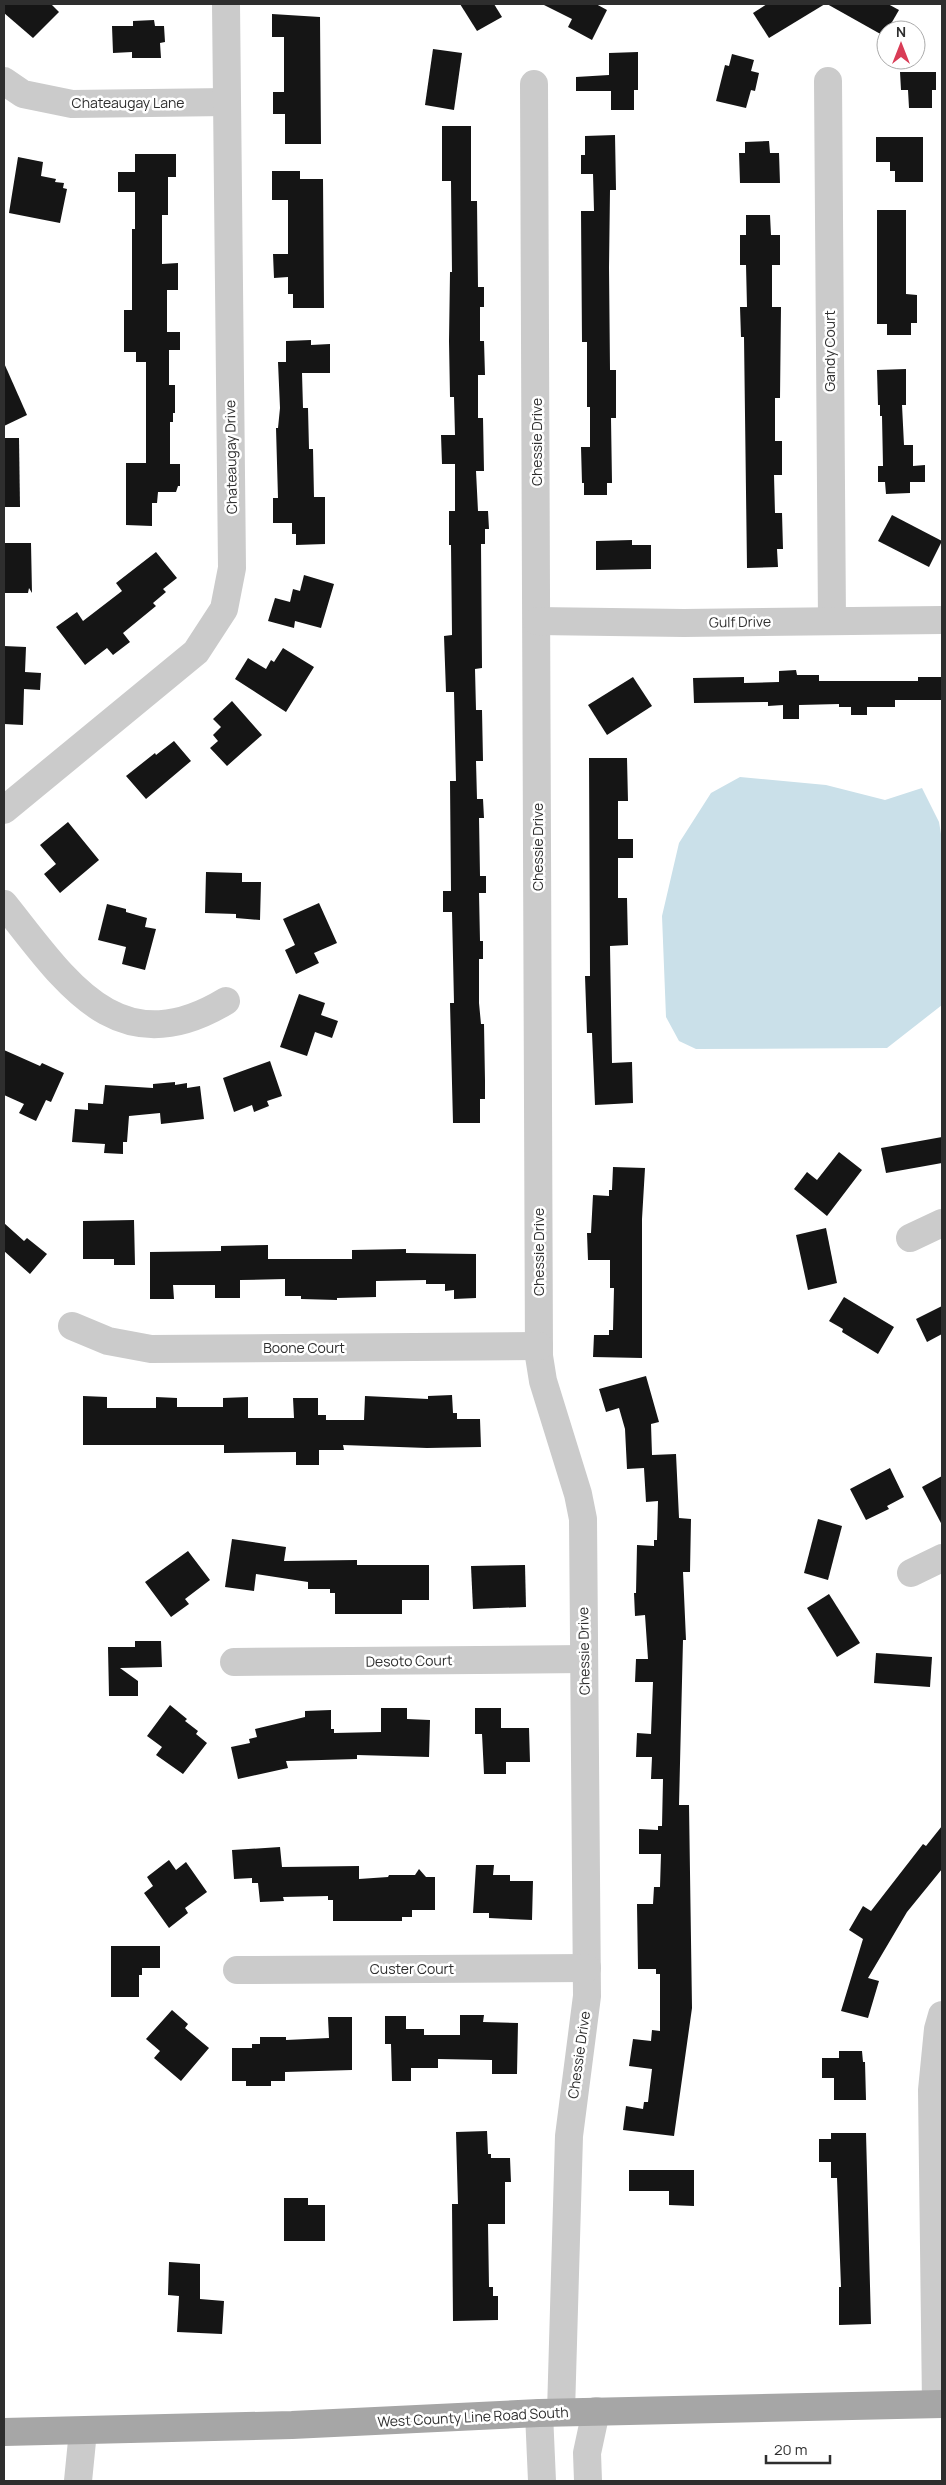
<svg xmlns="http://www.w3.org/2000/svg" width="946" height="2485" font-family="Manrope,sans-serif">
<rect width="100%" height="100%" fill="#fff"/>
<polygon fill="#cae0e9" points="740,777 826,785 885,800 922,788 939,822 942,840 942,1005 887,1048 696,1049 679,1041 666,1017 662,916 679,843 711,793"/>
<g fill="#151515">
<polygon points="4,4 51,4 59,12 33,38 4,13"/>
<polygon points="460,4 494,4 502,17 477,31"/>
<polygon points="542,4 596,4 607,10 592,40 568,27 572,19"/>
<polygon points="767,4 825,4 769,38 753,13"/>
<polygon points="827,4 888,4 899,10 884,36"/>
<polygon points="272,14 320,17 321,144 285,144 285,114 273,114 273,92 284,92 284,37 272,37"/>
<polygon points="154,20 155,26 164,26 165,42 160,43 161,58 132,58 132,52 113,53 112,26 133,26 133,21"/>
<polygon points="433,49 462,53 454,110 425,105"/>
<polygon points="638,52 638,90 634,90 634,110 611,110 611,91 576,91 576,77 609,75 609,53"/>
<polygon points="732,54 754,60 751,71 759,73 755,91 751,90 746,108 716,101 725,65 729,66"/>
<polygon points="900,72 936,72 936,90 932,90 932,108 909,108 908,90 901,90"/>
<polygon points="442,126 471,126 471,201 477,201 478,287 484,287 484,307 480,307 480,341 484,341 485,375 478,375 478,418 483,418 484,471 476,471 478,511 488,511 489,529 485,529 485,544 481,544 482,668 475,669 476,710 482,710 483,761 476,761 477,799 483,799 484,818 479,818 480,876 486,876 486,893 479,893 480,941 483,941 483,959 479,959 479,1003 481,1024 484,1024 485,1081 485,1099 480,1099 480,1123 453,1123 450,1003 454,1003 452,912 443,912 443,891 451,891 450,781 456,781 454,692 446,692 444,636 452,635 451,545 449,545 449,511 455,511 455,464 442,464 441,435 455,435 454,397 450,397 449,341 450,272 452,272 451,181 442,181"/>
<polygon points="615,135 616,190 610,190 609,268 610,370 616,370 616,418 611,418 612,483 607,483 607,495 584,495 584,483 582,483 581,447 590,447 590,407 587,407 587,342 582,342 581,211 594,211 593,174 581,174 581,155 585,155 585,136"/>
<polygon points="876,137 923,137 923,182 895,182 895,171 890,171 890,162 876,162"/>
<polygon points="769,141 770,153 779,153 780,183 740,183 739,153 745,153 745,142"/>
<polygon points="135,154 176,154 176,177 168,177 168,215 162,215 162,264 178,263 178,290 167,290 167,332 180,332 180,350 169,350 169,385 175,385 175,413 173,413 173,422 170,422 170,464 180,464 180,486 178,486 176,492 158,492 157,503 152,503 152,526 126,525 126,463 146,463 146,362 136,362 136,352 124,352 124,310 132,310 132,229 135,229 135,192 118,192 118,172 135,172"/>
<polygon points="18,157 43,162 41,176 56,179 55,182 64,183 63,188 67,189 60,223 9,213"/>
<polygon points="272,171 300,171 300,179 323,179 324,308 293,308 293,294 288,294 288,277 274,278 273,254 288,254 288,200 272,200"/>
<polygon points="877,210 906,210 906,294 917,295 917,323 911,323 911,335 887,335 887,324 877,324"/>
<polygon points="746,215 770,215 771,235 780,235 780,265 772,265 772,307 781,307 780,398 775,398 775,441 782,441 782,475 774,475 775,513 782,513 783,549 777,549 778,567 747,568 744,337 741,337 740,307 747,307 746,265 740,265 740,235 746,235"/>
<polygon points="311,340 311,345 330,344 330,373 302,373 303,408 308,408 309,449 313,449 314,497 325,497 325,544 296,545 296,534 292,534 292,523 273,523 273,498 278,498 276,428 278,428 280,408 278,362 286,362 286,341"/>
<polygon points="4,363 27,415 4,426"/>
<polygon points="906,369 906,405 902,405 904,445 913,445 913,466 925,465 925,482 910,482 910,493 886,494 885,482 878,482 878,466 883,466 882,416 880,416 880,405 878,405 877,370"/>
<polygon points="4,438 19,438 20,507 4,507"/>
<polygon points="892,515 942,541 929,567 878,541"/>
<polygon points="632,540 632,545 651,545 651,569 596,570 596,541"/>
<polygon points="4,543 31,543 32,593 29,588 28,593 4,593"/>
<polygon points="156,552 177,578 163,589 166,592 153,603 156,606 123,633 130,642 113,655 107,648 85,665 56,627 77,612 83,621 122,591 116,583"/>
<polygon points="304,575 334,584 321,628 295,621 294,628 268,621 275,598 290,602 293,589 300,591"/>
<polygon points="4,646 26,647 25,672 41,673 40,690 24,689 23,725 4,724"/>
<polygon points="283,648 314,667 286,712 235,679 248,658 266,669 271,660 274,662"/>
<polygon points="796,670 797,675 819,675 819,681 918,681 918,677 942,677 942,700 895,700 895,707 867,707 867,715 851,715 851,707 839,707 839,704 799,705 799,719 783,719 783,705 768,706 768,702 694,703 693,678 744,677 744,683 779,682 779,671"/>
<polygon points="633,677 652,706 607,735 588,705"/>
<polygon points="232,701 262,735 227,766 210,748 218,741 213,735 221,727 213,719"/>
<polygon points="174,741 191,761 146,799 126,776 155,753 156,755"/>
<polygon points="589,758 627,758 628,801 618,801 618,839 633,839 633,858 618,858 618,898 627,898 628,945 610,946 612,1063 632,1062 633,1103 595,1105 592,1033 587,1033 585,976 590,976"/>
<polygon points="68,822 99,860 60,893 44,874 56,864 40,845"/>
<polygon points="206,872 242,873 242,882 261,882 260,920 236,918 236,914 205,913"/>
<polygon points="319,903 337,943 314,953 319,963 296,974 285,950 295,945 283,919"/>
<polygon points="107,904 126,909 126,912 147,918 145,927 156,929 145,970 122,964 126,947 98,940"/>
<polygon points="299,994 325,1003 321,1015 338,1021 332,1038 315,1032 307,1056 280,1047"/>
<polygon points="4,1050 40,1066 42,1063 64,1073 51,1102 46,1100 36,1121 19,1113 24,1104 4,1095"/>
<polygon points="270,1061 282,1096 267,1101 269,1106 254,1112 252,1105 234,1112 223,1078"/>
<polygon points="175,1082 175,1085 187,1083 187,1088 200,1086 204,1119 161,1124 160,1113 129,1116 127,1142 123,1142 123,1154 104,1153 105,1144 72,1142 75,1109 88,1110 88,1103 103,1104 105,1085 153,1088 153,1084"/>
<polygon points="942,1137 942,1163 886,1173 881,1148"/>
<polygon points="839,1152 862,1170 827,1216 794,1189 807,1172 817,1180"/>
<polygon points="613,1167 645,1168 642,1219 642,1358 593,1357 594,1335 609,1335 609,1330 613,1330 614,1288 610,1288 610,1260 588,1260 587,1233 591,1233 593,1195 609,1196 609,1190 612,1190"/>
<polygon points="134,1220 135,1265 114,1265 114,1259 83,1259 83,1221"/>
<polygon points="4,1223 24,1241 27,1238 47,1254 30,1274 4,1251"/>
<polygon points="826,1228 837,1283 808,1290 796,1235"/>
<polygon points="268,1245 268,1259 352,1259 352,1250 406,1249 406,1253 476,1254 476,1298 454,1299 454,1290 445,1291 445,1284 426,1284 426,1280 376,1281 376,1297 337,1298 337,1300 301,1299 301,1296 285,1296 285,1279 240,1280 240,1298 215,1298 215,1285 173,1285 174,1299 150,1299 150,1252 221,1251 221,1246"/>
<polygon points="844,1297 894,1327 878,1354 842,1332 843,1329 829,1321"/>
<polygon points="942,1306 942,1334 927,1342 916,1319"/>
<polygon points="646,1376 659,1422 651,1424 652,1455 676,1454 679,1518 691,1519 690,1572 683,1572 686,1640 683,1640 679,1805 689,1805 692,2008 674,2136 623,2130 626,2106 643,2109 644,2102 648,2102 652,2069 629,2066 633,2039 651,2041 652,2030 660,2031 660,1974 656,1974 656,1969 638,1969 637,1904 653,1904 654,1887 660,1887 661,1854 639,1854 639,1829 658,1830 658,1826 662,1826 663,1779 651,1779 652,1757 636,1757 637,1733 651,1734 653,1682 635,1682 636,1659 648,1659 645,1615 635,1616 634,1593 636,1593 637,1545 654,1546 654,1540 657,1540 658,1501 646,1502 644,1468 627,1469 625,1429 619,1408 606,1412 599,1389"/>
<polygon points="452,1395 453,1413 457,1413 457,1419 480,1419 481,1447 427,1448 343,1445 344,1450 319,1450 319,1465 296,1465 296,1452 224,1453 224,1445 83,1445 83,1396 107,1397 107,1408 156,1408 156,1397 177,1398 177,1407 223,1407 223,1398 248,1397 248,1418 294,1418 293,1398 318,1398 318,1415 326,1415 326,1420 364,1420 365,1396 428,1399 428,1396"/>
<polygon points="890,1468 904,1497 887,1506 889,1509 866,1520 850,1489"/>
<polygon points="942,1476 942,1525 922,1487"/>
<polygon points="818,1519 842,1526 828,1580 804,1573"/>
<polygon points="232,1539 286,1547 284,1561 357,1560 357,1565 429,1565 429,1600 402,1600 402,1614 335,1614 335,1593 330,1593 330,1589 308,1589 308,1582 256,1574 254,1591 225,1587"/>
<polygon points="188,1551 210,1580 185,1599 189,1604 171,1617 145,1582"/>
<polygon points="525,1565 526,1607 473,1609 471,1566"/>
<polygon points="829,1594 860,1643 837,1657 807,1608"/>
<polygon points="135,1641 161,1641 162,1667 120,1668 138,1681 138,1696 109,1696 108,1647 135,1647"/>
<polygon points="876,1653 932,1657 930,1687 874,1683"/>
<polygon points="170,1705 187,1719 185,1721 198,1731 196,1734 207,1743 183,1774 156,1755 162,1747 147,1736"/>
<polygon points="381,1708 407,1708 407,1719 430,1720 429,1757 357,1755 357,1759 286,1761 288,1768 238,1779 231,1747 250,1743 249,1739 257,1737 255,1729 305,1717 305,1711 331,1710 331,1729 334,1729 334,1733 381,1732"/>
<polygon points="475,1708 501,1708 501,1728 529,1728 530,1762 506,1762 506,1774 484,1774 482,1734 475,1734"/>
<polygon points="942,1826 942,1869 907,1912 868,1978 879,1981 868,2018 841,2011 863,1939 849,1930 863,1906 871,1911 923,1844 926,1846"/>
<polygon points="280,1847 282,1867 359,1866 359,1879 388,1877 389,1875 415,1875 419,1869 426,1877 435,1877 435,1910 412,1910 412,1917 402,1917 402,1921 333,1921 333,1900 328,1900 328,1896 283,1897 284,1901 260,1902 258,1883 252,1883 252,1878 234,1879 232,1850"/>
<polygon points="169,1860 176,1870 186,1862 207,1892 185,1908 188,1913 169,1928 144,1893 153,1886 147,1877"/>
<polygon points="476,1865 494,1865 493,1875 510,1875 510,1881 533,1881 532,1920 489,1918 489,1913 473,1913"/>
<polygon points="111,1946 160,1946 160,1968 142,1968 142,1975 139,1975 139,1997 111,1997"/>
<polygon points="172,2010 188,2024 185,2028 209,2048 181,2081 154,2058 160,2051 146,2039"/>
<polygon points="460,2015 484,2015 483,2022 518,2023 517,2074 492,2074 492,2060 438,2059 438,2068 411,2068 411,2081 392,2081 391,2044 385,2044 385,2016 406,2016 406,2029 424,2029 424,2035 460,2035"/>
<polygon points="328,2017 352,2017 352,2070 285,2072 285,2081 271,2081 271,2086 246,2086 246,2081 232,2081 232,2048 252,2048 252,2044 260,2044 260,2037 286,2037 286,2040 329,2038"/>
<polygon points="839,2051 862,2051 863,2062 865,2062 866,2100 834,2100 834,2078 822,2078 822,2058 839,2058"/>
<polygon points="487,2131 488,2154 491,2154 491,2158 510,2158 511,2182 505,2182 505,2224 488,2224 489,2287 493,2287 493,2296 498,2296 498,2320 453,2321 452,2204 458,2204 456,2132"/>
<polygon points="831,2133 866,2133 871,2324 839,2325 839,2287 841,2287 837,2178 831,2178 831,2162 819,2162 819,2139 831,2139"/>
<polygon points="629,2170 694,2170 694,2206 669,2205 669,2191 629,2191"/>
<polygon points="284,2198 308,2198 308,2205 325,2205 325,2241 284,2241"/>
<polygon points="169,2262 200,2264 200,2299 224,2301 222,2334 177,2332 179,2296 168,2295"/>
</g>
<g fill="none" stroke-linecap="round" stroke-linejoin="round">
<g stroke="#cbcbcb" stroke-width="28">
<polyline points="4,81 23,94 72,104 227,102"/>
<polyline points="828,81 832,621"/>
<polyline points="534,84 539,1356 543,1381 578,1494 583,1519 587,1996 569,2136 561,2412"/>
<polyline points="537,621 684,623 942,620"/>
<polyline points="4,810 196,652 224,609 232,568 226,4"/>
<path d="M4,904C65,980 117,1067 226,1001"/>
<polyline points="910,1238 942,1223"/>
<polyline points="72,1326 108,1341 151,1349 539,1346"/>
<polyline points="911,1573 942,1558"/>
<polyline points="234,1662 584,1659"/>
<polyline points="237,1970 587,1968"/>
<polyline points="936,2404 932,2090 938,2029 942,2015"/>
<polyline points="539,2413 542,2481"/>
<polyline points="78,2481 83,2431"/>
<polyline points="588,2481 587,2453 596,2411"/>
</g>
<polyline stroke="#a6a6a6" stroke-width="28" points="4,2432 292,2425 539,2413 942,2404"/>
</g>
<g text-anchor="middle" stroke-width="5" stroke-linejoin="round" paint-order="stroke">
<g font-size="14" fill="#2e2e2e" stroke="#fff">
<text x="128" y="108">Chateaugay Lane</text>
<text transform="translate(830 351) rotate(-90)" y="5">Gandy Court</text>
<text transform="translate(537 442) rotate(-90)" y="5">Chessie Drive</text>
<text transform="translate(231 457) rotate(-91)" y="5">Chateaugay Drive</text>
<text transform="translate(740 622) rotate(-1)" y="5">Gulf Drive</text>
<text transform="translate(538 847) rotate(-90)" y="5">Chessie Drive</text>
<text transform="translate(539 1252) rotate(-90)" y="5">Chessie Drive</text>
<text x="304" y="1353">Boone Court</text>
<text transform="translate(584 1651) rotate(-91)" y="5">Chessie Drive</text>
<text transform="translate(409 1661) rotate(-1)" y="5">Desoto Court</text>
<text x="412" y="1974">Custer Court</text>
<text transform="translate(579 2055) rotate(-82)" y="5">Chessie Drive</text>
<text transform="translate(473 2417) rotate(-3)" y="5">West County Line Road South</text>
</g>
</g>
<rect width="946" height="2485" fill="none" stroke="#2e2e2e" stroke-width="10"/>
<g transform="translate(901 45)"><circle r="24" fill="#ffffff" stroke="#ababab"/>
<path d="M0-4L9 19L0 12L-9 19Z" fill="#d93c56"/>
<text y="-8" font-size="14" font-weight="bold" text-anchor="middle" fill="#2e2e2e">N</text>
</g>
<path d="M766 2455v8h64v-8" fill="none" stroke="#2e2e2e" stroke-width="2.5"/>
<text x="774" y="2455" font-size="15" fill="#2e2e2e" stroke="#ffffff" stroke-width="4" paint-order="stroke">20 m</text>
</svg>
